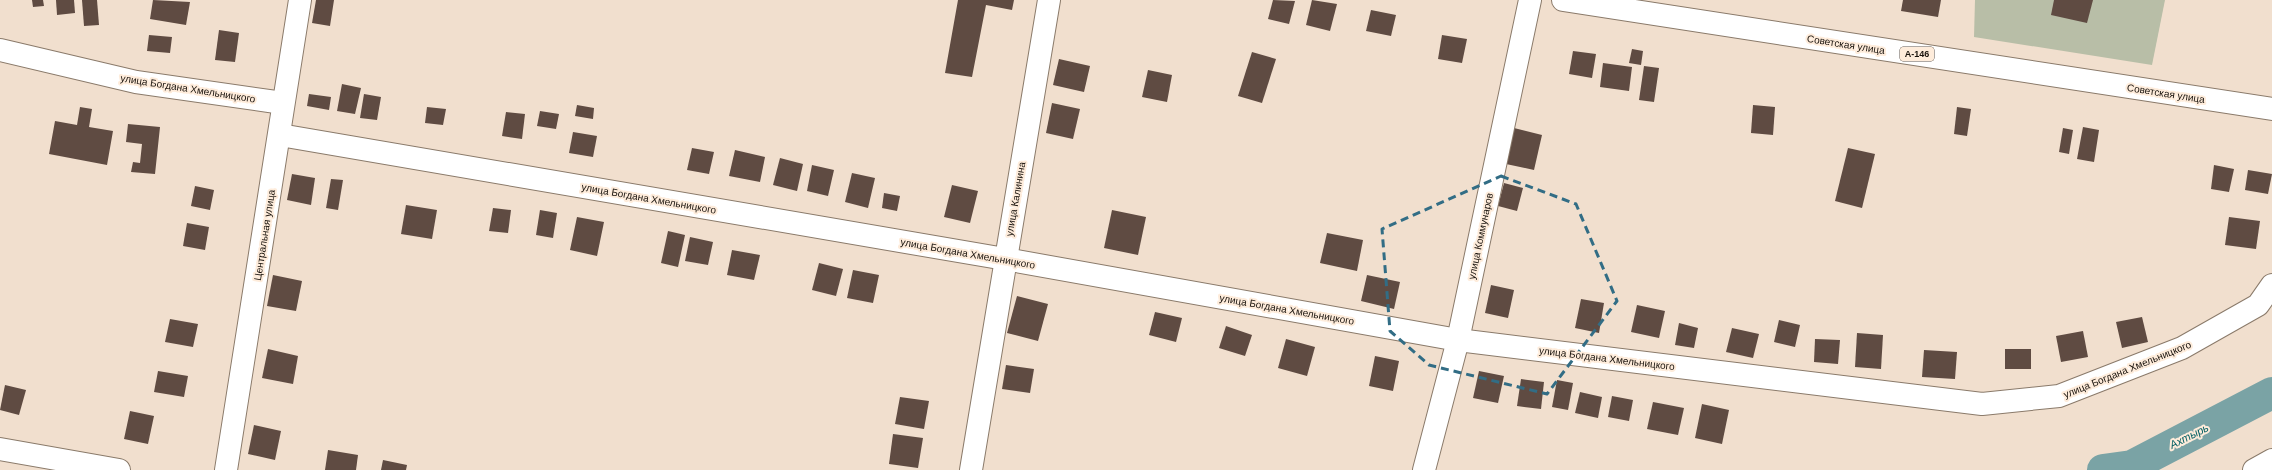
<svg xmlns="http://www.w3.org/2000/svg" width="2272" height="470" font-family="Helvetica,sans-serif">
<rect width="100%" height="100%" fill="#f1dfce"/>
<polygon fill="#b8bea7" points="1975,0 2165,0 2152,65 1974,37"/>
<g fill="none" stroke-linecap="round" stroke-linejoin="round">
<polyline stroke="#7aa3a5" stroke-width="32" points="2103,470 2132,466 2272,393"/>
</g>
<g fill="#5f4b42">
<polygon points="32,0 43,0 44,6 33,7"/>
<polygon points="56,0 74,0 75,13 57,15"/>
<polygon points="82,0 97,0 99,25 84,26"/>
<polygon points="153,0 190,2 186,25 150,19"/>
<polygon points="316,0 334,0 330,26 312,23"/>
<polygon points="958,0 1014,0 1012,10 986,5 972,77 945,73"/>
<polygon points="1273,0 1295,1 1289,24 1268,19"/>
<polygon points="1312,0 1337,4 1330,31 1306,25"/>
<polygon points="1903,0 1941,0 1938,17 1901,11"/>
<polygon points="2054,0 2093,0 2087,23 2051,15"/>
<polygon points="1371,10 1396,15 1391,36 1366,31"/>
<polygon points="219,30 239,33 235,62 215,60"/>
<polygon points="149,35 172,37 170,53 147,51"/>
<polygon points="1442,35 1467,39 1462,63 1438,59"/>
<polygon points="1632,49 1643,51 1641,65 1629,63"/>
<polygon points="1573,51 1596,54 1592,78 1569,74"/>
<polygon points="1252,52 1276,59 1262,103 1238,96"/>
<polygon points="1059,59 1090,66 1084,92 1053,85"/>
<polygon points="1603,63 1632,67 1629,91 1600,87"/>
<polygon points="1644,66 1659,68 1654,102 1639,100"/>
<polygon points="1148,70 1172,75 1167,102 1142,97"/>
<polygon points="342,84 361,88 355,114 337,111"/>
<polygon points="309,94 331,97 329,110 307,106"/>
<polygon points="364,94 381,97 377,120 360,118"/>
<polygon points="1052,103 1080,109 1073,139 1046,133"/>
<polygon points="577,105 594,108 593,119 575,116"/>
<polygon points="1753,105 1775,107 1773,135 1751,133"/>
<polygon points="80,107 92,109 89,127 113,131 107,165 49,154 55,121 77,125"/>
<polygon points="427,107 446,109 443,125 425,123"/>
<polygon points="1957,107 1971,109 1967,136 1954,134"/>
<polygon points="540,111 559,114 556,129 537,126"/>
<polygon points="506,112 525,114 522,139 502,136"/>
<polygon points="128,124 160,127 155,174 131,172 133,162 140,163 142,144 126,142"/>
<polygon points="2083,127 2099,130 2094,162 2077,159"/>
<polygon points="1514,128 1542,135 1534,170 1506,164"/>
<polygon points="2063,128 2073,130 2069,154 2059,152"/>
<polygon points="573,132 597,136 593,157 569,153"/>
<polygon points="692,148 714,152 709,174 687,170"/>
<polygon points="1848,148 1875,154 1862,208 1835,201"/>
<polygon points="735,150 765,157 760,182 729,176"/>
<polygon points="780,158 803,164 797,191 773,185"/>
<polygon points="812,165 834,170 828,196 807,191"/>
<polygon points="2214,165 2234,169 2229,192 2211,189"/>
<polygon points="2248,170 2272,174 2268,194 2245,190"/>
<polygon points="852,173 875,178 868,208 845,202"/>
<polygon points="292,174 315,178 311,205 287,200"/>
<polygon points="331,179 343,180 338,210 326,208"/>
<polygon points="1504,183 1523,188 1517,211 1498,206"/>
<polygon points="952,185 978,191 970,223 944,217"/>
<polygon points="195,186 214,190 210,210 191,206"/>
<polygon points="884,193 900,196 897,211 882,208"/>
<polygon points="406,205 437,210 432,239 401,234"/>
<polygon points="493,208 511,210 508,233 489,231"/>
<polygon points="540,210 557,213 553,238 536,235"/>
<polygon points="1112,210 1146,217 1138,255 1104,248"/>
<polygon points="577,217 604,222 597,256 570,250"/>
<polygon points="2229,217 2260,221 2256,249 2225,245"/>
<polygon points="187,223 209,227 205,250 183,246"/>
<polygon points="668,231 685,235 678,267 661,263"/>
<polygon points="1327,233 1363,240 1357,271 1320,263"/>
<polygon points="690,237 713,242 708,265 685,261"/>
<polygon points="732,250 760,255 754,280 727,275"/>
<polygon points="819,263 843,269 836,296 812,290"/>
<polygon points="853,270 879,275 873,303 847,298"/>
<polygon points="273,275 302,281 296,311 267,306"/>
<polygon points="1367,275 1400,282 1394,309 1361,301"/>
<polygon points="1491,285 1514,290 1508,318 1485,313"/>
<polygon points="1017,296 1048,304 1038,341 1007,333"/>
<polygon points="1581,299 1604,303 1599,333 1575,328"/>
<polygon points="1637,305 1665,311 1659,338 1631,332"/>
<polygon points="1155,312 1182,318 1176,342 1149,335"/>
<polygon points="2142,317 2148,342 2122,348 2116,322"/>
<polygon points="170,319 198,324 193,347 165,342"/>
<polygon points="1779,320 1800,325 1795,347 1774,342"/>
<polygon points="1679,323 1698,328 1694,348 1675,345"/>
<polygon points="1226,326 1252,335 1245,356 1219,348"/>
<polygon points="1732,328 1759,334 1753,358 1726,352"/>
<polygon points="2083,331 2088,357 2061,362 2056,336"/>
<polygon points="1857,333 1883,335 1881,369 1855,367"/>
<polygon points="1286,339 1315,347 1307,376 1278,368"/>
<polygon points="1815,339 1840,340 1838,364 1814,362"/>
<polygon points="268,349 298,356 293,384 262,378"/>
<rect x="2005" y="349" width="26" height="20"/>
<polygon points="1924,350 1957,352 1955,379 1922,377"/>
<polygon points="1375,356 1399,361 1393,391 1369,386"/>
<polygon points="1006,365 1034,369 1030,393 1002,389"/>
<polygon points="158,371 188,376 184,397 154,392"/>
<polygon points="1479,371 1504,376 1498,403 1473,398"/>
<polygon points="1521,379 1544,382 1541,409 1517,406"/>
<polygon points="1557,380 1573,383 1568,410 1552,407"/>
<polygon points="5,385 26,390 19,415 0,410"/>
<polygon points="1580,392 1602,397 1598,418 1575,413"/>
<polygon points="1612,396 1633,400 1629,421 1608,417"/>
<polygon points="900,397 929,401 924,429 895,424"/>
<polygon points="1653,402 1684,408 1678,435 1647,429"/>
<polygon points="1702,404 1729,410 1722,444 1695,438"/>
<polygon points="130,411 154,416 148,444 124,439"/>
<polygon points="254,425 281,431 275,460 248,454"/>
<polygon points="893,434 923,438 918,468 889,464"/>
<polygon points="328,450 358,455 356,470 325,470"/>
<polygon points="383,460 407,465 406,470 381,470"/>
</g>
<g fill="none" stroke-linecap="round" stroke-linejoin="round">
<g stroke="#8a7a6a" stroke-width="24">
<g id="minor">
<polyline points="0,50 136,82 283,103"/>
<polyline points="280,135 1005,259 1458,340 1982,404 2059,396 2182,348 2258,305 2272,285"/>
<polyline points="0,449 119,470"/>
<polyline points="226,470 300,0"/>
<polyline points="971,470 1049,0"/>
<polyline points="1424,470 1458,340 1530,0"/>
<polyline points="2254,470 2272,460"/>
</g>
</g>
<g stroke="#8a7a6a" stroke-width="24">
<polyline id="highway" points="1563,0 2272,109"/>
</g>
<use href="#minor" stroke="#fff" stroke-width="22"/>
<use href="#highway" stroke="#fff" stroke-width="22"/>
</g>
<path fill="none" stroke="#326d85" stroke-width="3" stroke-dasharray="8 5" stroke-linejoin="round" d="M1501,176L1576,204L1617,301L1547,394L1429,365L1390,331L1382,229Z"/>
<g text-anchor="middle" stroke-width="4" stroke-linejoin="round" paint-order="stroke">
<rect fill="#feecdb" stroke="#5d534a" stroke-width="1" x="1900" y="47" width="34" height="14" rx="3"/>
<g font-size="9" font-weight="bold" fill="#18120c">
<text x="1917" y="57">А-146</text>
</g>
<g font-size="10" fill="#18120c" stroke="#feecdb">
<text transform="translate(1846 44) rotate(9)" y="4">Советская улица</text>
<text transform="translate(188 88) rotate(9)" y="4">улица Богдана Хмельницкого</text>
<text transform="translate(2166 93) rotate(9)" y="4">Советская улица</text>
<text transform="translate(649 198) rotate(10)" y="4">улица Богдана Хмельницкого</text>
<text transform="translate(1015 199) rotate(-80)" y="4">улица Калинина</text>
<text transform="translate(264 235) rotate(-81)" y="4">Центральная улица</text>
<text transform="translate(1480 236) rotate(-78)" y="4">улица Коммунаров</text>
<text transform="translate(968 253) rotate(10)" y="4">улица Богдана Хмельницкого</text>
<text transform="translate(1287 309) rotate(10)" y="4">улица Богдана Хмельницкого</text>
<text transform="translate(1607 358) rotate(7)" y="4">улица Богдана Хмельницкого</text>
<text transform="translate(2127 369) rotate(-22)" y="4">улица Богдана Хмельницкого</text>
</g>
<g font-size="11" font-style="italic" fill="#045f63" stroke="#feecdb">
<text transform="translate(2189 436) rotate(-27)" y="4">Ахтырь</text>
</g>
</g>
</svg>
